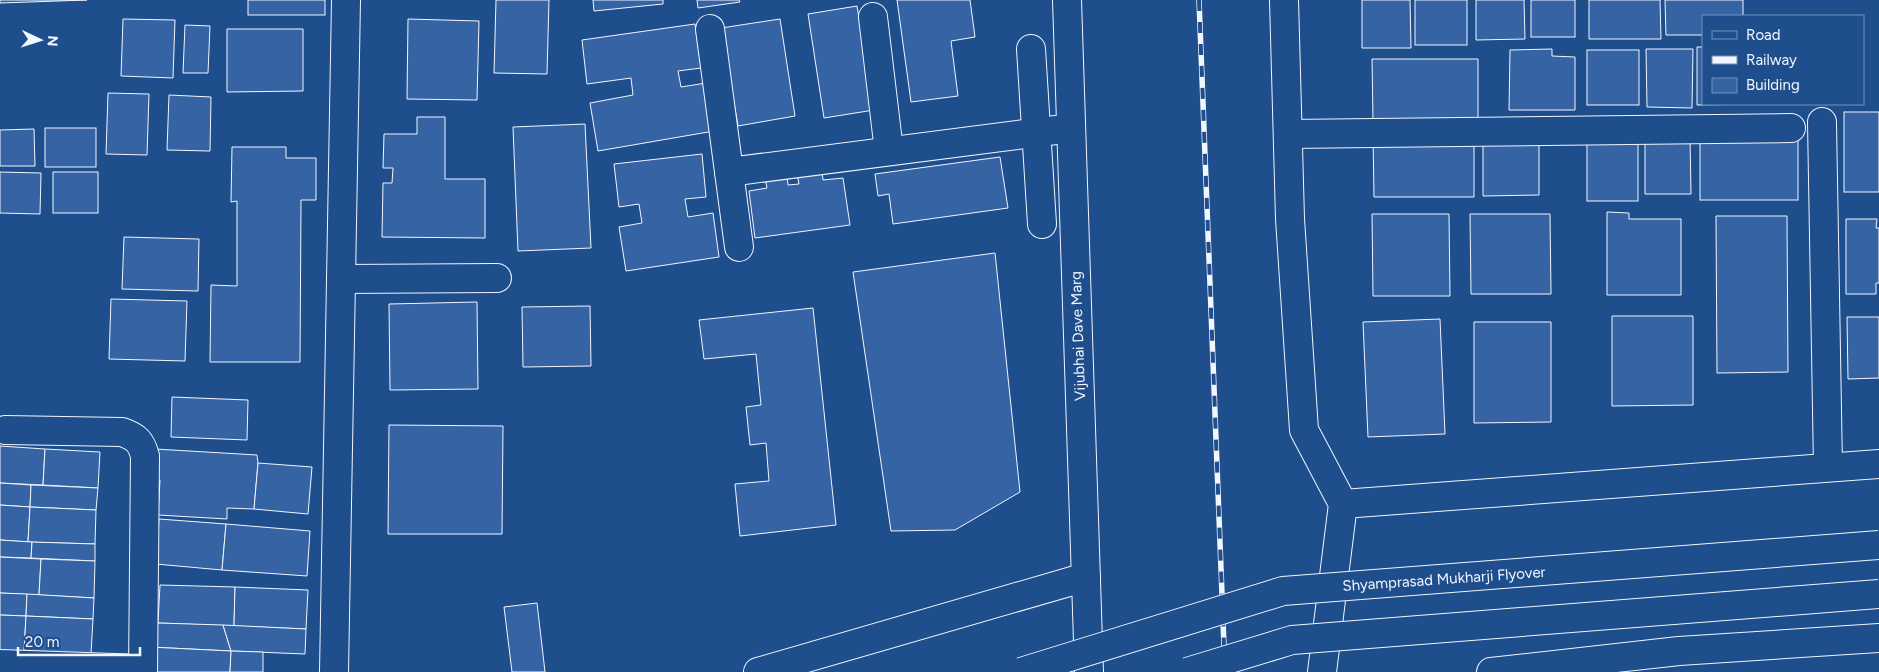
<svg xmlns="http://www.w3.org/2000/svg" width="1879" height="672" font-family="Figtree,sans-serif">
<rect width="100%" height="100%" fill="#1f4e8c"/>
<g fill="#3563a3" stroke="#f2f6ff">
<polygon points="0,0 87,0 0,3"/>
<rect x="248" y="0" width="77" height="15"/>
<polygon points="496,0 549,0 547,74 494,73"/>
<polygon points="593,0 663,0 663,4 594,11"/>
<polygon points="697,0 739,0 740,2 698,8"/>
<polygon points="897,0 970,0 975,37 951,41 958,96 911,102"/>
<polygon points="1362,0 1410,0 1411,48 1362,48"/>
<rect x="1415" y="0" width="52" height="45"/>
<polygon points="1476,0 1524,0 1525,39 1476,40"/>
<rect x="1531" y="0" width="44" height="37"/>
<polygon points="1589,0 1660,0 1661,39 1589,39"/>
<polygon points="1665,0 1743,0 1743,16 1703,16 1703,35 1666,35"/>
<polygon points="857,6 874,110 824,118 808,14"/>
<polygon points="123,19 175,20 173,78 121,76"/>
<polygon points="408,19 479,21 477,100 407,99"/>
<polygon points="780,19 795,116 738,126 721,28"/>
<polygon points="695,24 701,68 678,71 681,87 706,83 714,131 598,151 590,103 633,95 631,78 587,84 582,40"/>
<polygon points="185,25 210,26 208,73 183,73"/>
<polygon points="227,29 303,29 303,91 227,92"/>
<polygon points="1697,47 1703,47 1703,104 1752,104 1697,105"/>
<polygon points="1552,49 1552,56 1575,57 1575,110 1509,110 1510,50"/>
<polygon points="1646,49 1693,49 1692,108 1647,107"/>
<rect x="1587" y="50" width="52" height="55"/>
<polygon points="1372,59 1478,59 1478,120 1373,121"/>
<polygon points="108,93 149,94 147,155 106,154"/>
<polygon points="169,95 211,97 210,151 167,150"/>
<rect x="1844" y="112" width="35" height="80"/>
<polygon points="417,117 445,117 445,179 485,179 485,238 382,237 383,183 392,183 393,168 383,168 384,134 417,134"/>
<polygon points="585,124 591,248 518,251 513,127"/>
<rect x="45" y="128" width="51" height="39"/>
<polygon points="34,129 35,166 0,166 0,130"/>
<polygon points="1483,132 1539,132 1539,195 1483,196"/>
<polygon points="1474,136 1474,197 1374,197 1373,137"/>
<polygon points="1645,138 1690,138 1691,194 1645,194"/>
<rect x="1700" y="139" width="98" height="61"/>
<rect x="1587" y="143" width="51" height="58"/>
<polygon points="232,147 286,147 286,158 316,158 316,200 301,200 300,362 210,362 211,285 237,286 237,201 231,202"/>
<polygon points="702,154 706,197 685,199 688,217 713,213 719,257 626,271 619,227 642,223 639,204 619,207 614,164"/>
<polygon points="1000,157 1008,208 893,224 889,194 878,196 875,174"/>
<polygon points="822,171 823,180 843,178 850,225 755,238 749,191 767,188 765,178 787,175 788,185 799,184 797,174"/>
<polygon points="0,172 41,173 40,214 0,213"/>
<rect x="53" y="172" width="45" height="41"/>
<polygon points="1607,212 1629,213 1629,219 1681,219 1681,295 1607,295"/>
<polygon points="1372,214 1449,214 1450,296 1373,296"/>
<polygon points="1470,214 1550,214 1551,294 1471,294"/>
<polygon points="1716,216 1787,216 1788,372 1717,373"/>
<polygon points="1846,219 1877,219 1876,228 1879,228 1879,283 1876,283 1876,294 1846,294"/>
<polygon points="124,237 199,239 198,291 122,289"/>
<polygon points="995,253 1020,492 955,530 891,531 853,272"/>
<polygon points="111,299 187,301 185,361 109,359"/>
<polygon points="477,302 478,389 390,390 389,304"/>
<polygon points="590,306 591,366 523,367 522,307"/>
<polygon points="813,308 836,525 740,536 735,484 769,481 766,443 750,445 746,407 761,405 756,354 704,359 699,320"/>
<polygon points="1612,316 1693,316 1693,405 1612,406"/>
<polygon points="1847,317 1879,317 1879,378 1848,379"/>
<polygon points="1440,319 1445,434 1368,437 1363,322"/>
<polygon points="1474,322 1551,322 1551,422 1474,423"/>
<polygon points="172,397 248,400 247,440 171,437"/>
<polygon points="389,425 503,426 502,534 388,534"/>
<polygon points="0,446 45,449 43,485 0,483"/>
<polygon points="45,449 100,452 98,488 43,485"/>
<polygon points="155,449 257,455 258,463 254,509 227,508 227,519 158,515 160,480 153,479"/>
<polygon points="258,463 312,467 308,514 254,509"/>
<polygon points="0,483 31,485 30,507 0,505"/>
<polygon points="31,485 98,488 96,510 30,507"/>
<polygon points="0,505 30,507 28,542 0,540"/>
<polygon points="30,507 96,510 95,544 28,542"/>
<polygon points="159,519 226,524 222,570 156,564"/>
<polygon points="226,524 310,531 307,576 222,570"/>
<polygon points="0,540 32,542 31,558 0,557"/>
<polygon points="32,542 95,544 95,561 31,558"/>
<polygon points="0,557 41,559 39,595 0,593"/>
<polygon points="41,559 95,561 94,598 39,595"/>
<polygon points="160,585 235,587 234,626 158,623"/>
<polygon points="235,587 308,590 306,629 234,626"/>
<polygon points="0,593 27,594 26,616 0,615"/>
<polygon points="27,594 94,598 93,619 26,616"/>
<polygon points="537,603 545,672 512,672 504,607"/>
<polygon points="0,615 26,616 24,652 0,650"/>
<polygon points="26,616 93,619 91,654 24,652"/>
<polygon points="158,623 223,625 231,651 149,647"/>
<polygon points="223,625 306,629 305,654 231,651"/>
<polygon points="149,647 231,651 230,672 148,672"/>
<polygon points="231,651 263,652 263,672 230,672"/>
</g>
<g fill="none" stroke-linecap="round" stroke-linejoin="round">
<g stroke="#f2f6ff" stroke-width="30">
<g id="street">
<polyline points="873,17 889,151"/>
<polyline points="710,29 739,247"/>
<polyline points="1031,49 1042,224"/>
<polyline points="1822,122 1828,467"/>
<polyline points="1288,134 1791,128"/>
<polyline points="729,172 1071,128"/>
<polyline points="341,279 497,278"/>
<path d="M5,430L122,432C136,437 141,441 145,456L143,672"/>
<polyline points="0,664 143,669"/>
<polyline points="334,672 346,0"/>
</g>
</g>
<g stroke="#f2f6ff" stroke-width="30">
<g id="secondary">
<polyline points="1067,0 1089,672"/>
<polyline points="1284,0 1290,219 1304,430 1343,504 1322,672"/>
<polyline points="1343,504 1879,464"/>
<polyline points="758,672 1086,577"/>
<polyline points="1491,672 1679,651 1879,638"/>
</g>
</g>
<use href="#street" stroke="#1f4e8c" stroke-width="28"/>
<use href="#secondary" stroke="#1f4e8c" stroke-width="28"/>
<g stroke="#f2f6ff" stroke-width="5.5">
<polyline id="rail" points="1199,0 1225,672"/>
</g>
<use href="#rail" stroke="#1f4e8c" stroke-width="4" stroke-dasharray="11" stroke-linecap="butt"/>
<g stroke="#f2f6ff" stroke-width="30" stroke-linecap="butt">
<g id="primary-bridge">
<polyline points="1021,672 1283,591 1879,545"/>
<polyline points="1187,672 1292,640 1879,594"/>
</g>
</g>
<use href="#primary-bridge" stroke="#1f4e8c" stroke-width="28"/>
</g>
<g text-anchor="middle" stroke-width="4" stroke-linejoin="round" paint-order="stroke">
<g font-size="15" fill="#f2f6ff" stroke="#1f4e8c">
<text transform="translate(1078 336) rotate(-92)" y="5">Vijubhai Dave Marg</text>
<text transform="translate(1444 579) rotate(-4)" y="5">Shyamprasad Mukharji Flyover</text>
</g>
</g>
<rect x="1702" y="15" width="162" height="90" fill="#1f4e8c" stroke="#7391ba"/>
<rect x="1712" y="31" width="25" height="8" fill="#1f4e8c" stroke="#7391ba"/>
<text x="1746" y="40" font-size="15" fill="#f2f6ff">Road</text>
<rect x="1712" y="56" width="25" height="8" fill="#f2f6ff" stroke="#7391ba"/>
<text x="1746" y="65" font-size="15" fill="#f2f6ff">Railway</text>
<rect x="1712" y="78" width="25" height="15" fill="#3563a3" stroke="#7391ba"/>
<text x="1746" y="90" font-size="15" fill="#f2f6ff">Building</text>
<g transform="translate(40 40) rotate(94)" stroke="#1f4e8c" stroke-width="4" paint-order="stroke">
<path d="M0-4L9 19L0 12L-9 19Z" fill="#f2f6ff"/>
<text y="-8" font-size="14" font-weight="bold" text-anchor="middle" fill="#f2f6ff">N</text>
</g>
<path d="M18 647v8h122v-8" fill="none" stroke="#f2f6ff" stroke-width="2.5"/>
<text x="25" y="647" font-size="15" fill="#f2f6ff" stroke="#1f4e8c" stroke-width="4" paint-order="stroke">20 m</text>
</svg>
